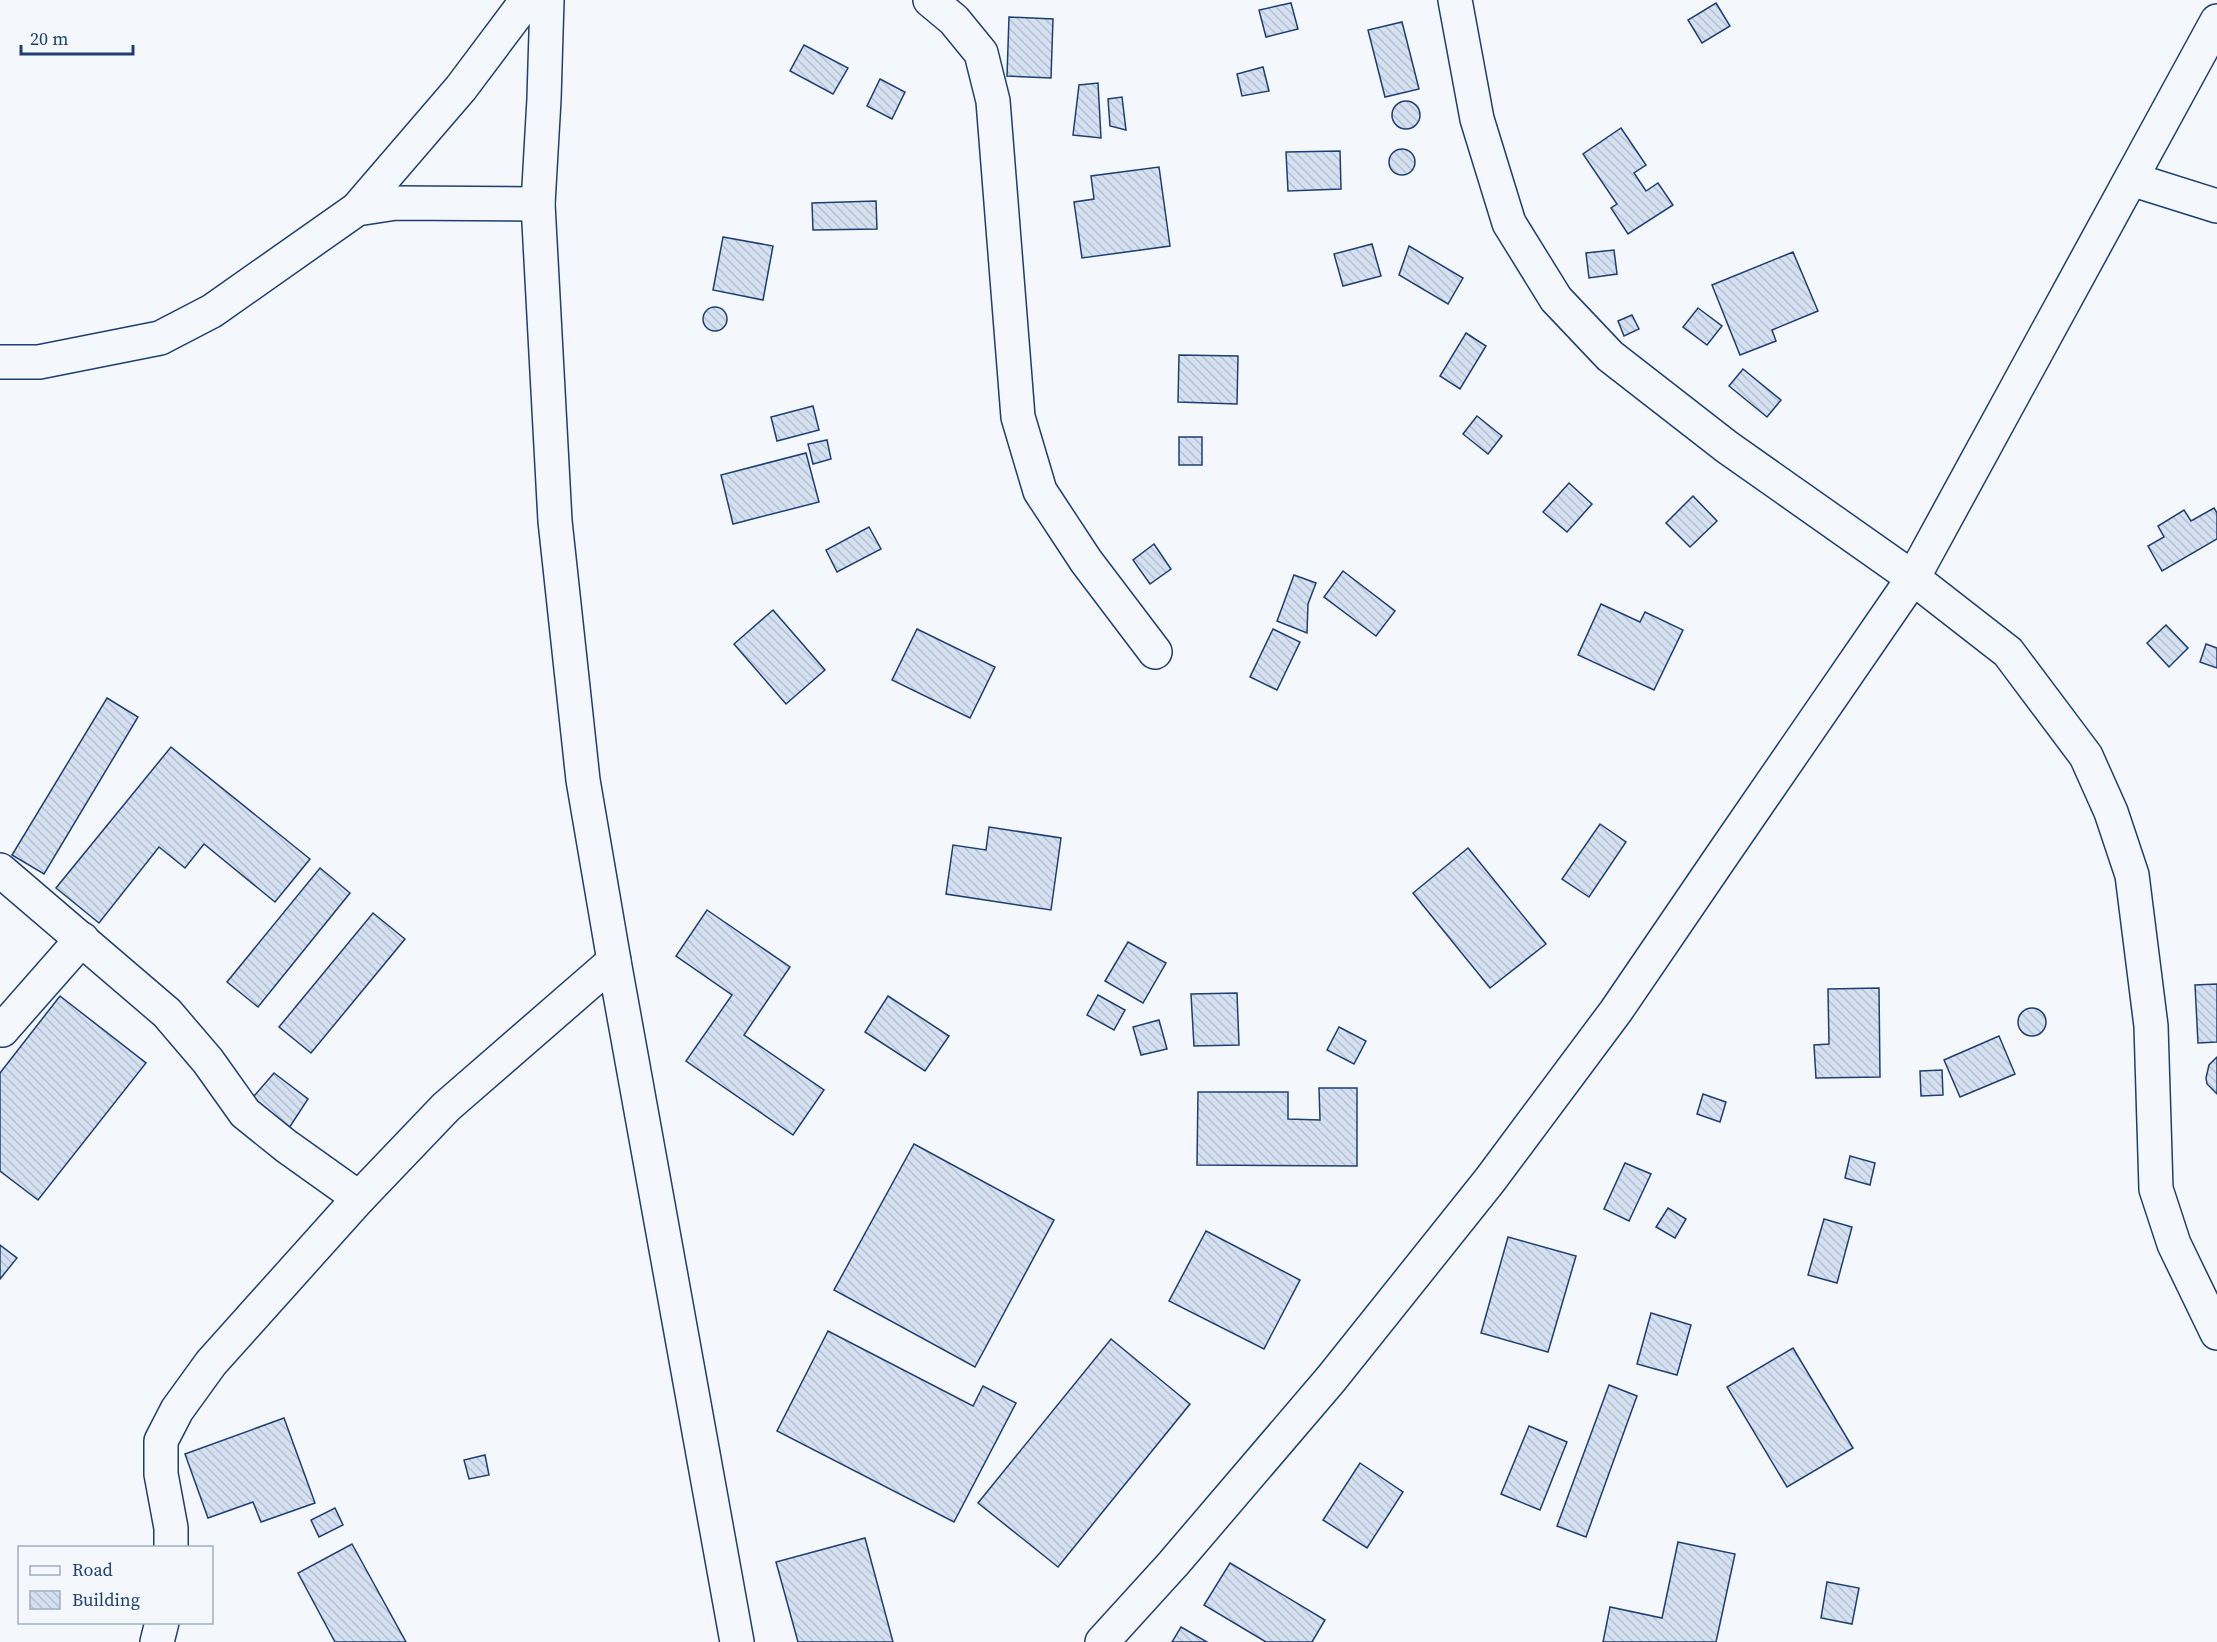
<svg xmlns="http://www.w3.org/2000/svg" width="2217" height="1642" font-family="'Source Serif 4',serif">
<defs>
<pattern id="building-back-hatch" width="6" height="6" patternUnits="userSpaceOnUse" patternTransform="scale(1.5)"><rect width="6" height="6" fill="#d5e0f0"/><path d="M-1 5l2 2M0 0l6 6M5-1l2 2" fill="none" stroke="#b6c1d1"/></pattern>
</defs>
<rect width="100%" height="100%" fill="#f4f7fb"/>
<g fill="url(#building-back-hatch)" stroke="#1d3f73" stroke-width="1.5">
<polygon points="1291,3 1298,29 1266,37 1259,10"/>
<polygon points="1716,3 1730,26 1702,43 1688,20"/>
<polygon points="1009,17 1053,19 1051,78 1007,76"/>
<polygon points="1402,22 1419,89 1385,97 1368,30"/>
<polygon points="804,45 848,68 833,94 790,71"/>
<polygon points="1263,67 1269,91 1242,96 1237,74"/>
<polygon points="880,79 905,92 892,119 867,106"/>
<polygon points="1098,83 1101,138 1073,135 1079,85"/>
<polygon points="1122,97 1126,130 1110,126 1108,99"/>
<circle cx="1406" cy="115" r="14"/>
<polygon points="1621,128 1646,165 1634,173 1646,191 1658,183 1673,205 1628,234 1611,208 1617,204 1583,154"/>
<circle cx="1402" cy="162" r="13"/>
<polygon points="1340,151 1341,189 1288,191 1286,152"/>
<polygon points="1159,167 1170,246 1082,258 1074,202 1094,199 1091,176"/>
<polygon points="876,201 877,229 813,230 812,203"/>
<polygon points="723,237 773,246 763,300 713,290"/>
<polygon points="1372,244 1381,276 1343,286 1334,254"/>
<polygon points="1409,246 1463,278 1448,304 1399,275"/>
<polygon points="1614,250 1617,274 1589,278 1586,253"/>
<polygon points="1793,252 1818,311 1772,330 1776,341 1740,355 1712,285"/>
<circle cx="715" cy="319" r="12"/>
<polygon points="1698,308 1722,326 1707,345 1683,327"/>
<polygon points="1632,315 1639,329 1624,336 1618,321"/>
<polygon points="1466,333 1486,346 1460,389 1440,376"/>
<polygon points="1179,355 1238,356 1237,404 1178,402"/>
<polygon points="1743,369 1781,400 1767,417 1729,386"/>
<polygon points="813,406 819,430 777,441 771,417"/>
<polygon points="1477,416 1502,436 1488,454 1463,434"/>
<rect x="1179" y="437" width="23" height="28"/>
<polygon points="827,440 831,459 813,464 808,444"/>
<polygon points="806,453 819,502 733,524 721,475"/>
<polygon points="1569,483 1592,504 1567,532 1543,512"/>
<polygon points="1693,496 1717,521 1690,547 1666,523"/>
<polygon points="2214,508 2217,513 2217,539 2162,571 2148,546 2164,537 2158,526 2184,510 2191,521"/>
<polygon points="869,527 881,549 837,572 826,550"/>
<polygon points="1154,544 1171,569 1150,584 1133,560"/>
<polygon points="1343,571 1395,611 1376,636 1324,597"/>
<polygon points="1294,575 1316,583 1308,604 1307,633 1277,621"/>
<polygon points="1601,604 1640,622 1645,612 1683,630 1654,690 1578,655"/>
<polygon points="773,610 825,670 786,704 734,644"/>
<polygon points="2166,625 2188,648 2169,667 2147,643"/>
<polygon points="917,629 995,667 970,718 892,680"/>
<polygon points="1273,629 1300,642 1277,690 1250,677"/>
<polygon points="2206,644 2217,648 2217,668 2200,662"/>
<polygon points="107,698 138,717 44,874 12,855"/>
<polygon points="171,747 310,859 275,902 204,844 185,868 159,847 99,923 56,888"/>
<polygon points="1600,824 1626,842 1589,897 1562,879"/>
<polygon points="989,827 1061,838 1051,910 946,894 953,845 986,850"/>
<polygon points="1468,848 1546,944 1490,988 1413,893"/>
<polygon points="320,868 350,893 258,1007 227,982"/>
<polygon points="707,910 790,967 744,1035 824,1090 793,1135 686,1061 732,995 676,956"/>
<polygon points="373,913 405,939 311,1053 279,1027"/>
<polygon points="1128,942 1166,963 1143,1003 1105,981"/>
<polygon points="2217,984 2217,1042 2198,1043 2195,985"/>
<polygon points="1879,988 1880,1077 1816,1078 1814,1045 1829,1044 1828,989"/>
<polygon points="1237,993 1239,1045 1194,1046 1191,994"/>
<polygon points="1098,995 1125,1010 1114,1030 1087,1015"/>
<polygon points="60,996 146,1063 38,1200 0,1171 0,1073"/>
<polygon points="888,996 949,1036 925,1071 865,1032"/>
<circle cx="2032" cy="1022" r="14"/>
<polygon points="1159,1020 1167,1049 1141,1055 1133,1027"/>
<polygon points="1339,1027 1366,1041 1354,1064 1327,1050"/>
<polygon points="1999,1036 2015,1074 1960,1097 1944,1060"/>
<polygon points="2217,1057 2217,1094 2207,1084 2206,1078 2209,1065"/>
<polygon points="1942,1070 1943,1095 1921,1096 1920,1071"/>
<polygon points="274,1073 308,1099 291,1125 283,1133 248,1103"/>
<polygon points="1319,1088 1357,1088 1357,1166 1197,1165 1198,1092 1288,1092 1288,1119 1320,1120"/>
<polygon points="1703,1094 1726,1102 1720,1122 1697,1114"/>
<polygon points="914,1144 1054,1220 975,1367 834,1290"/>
<polygon points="1850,1156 1875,1163 1870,1185 1845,1178"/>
<polygon points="1625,1163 1651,1174 1629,1221 1604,1209"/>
<polygon points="1668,1208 1686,1219 1675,1238 1656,1227"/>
<polygon points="1824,1219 1852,1227 1837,1283 1808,1275"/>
<polygon points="1206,1231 1300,1280 1264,1349 1169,1301"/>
<polygon points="1508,1237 1576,1256 1548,1352 1481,1333"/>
<polygon points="0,1245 17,1258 0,1279"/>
<polygon points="1651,1313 1691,1325 1677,1375 1637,1364"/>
<polygon points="828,1331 973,1406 983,1386 1016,1403 954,1522 777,1431"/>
<polygon points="1111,1339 1190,1404 1058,1567 978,1503"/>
<polygon points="1793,1348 1853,1448 1787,1487 1727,1387"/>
<polygon points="1609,1385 1637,1396 1586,1537 1557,1526"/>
<polygon points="284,1418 315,1503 261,1522 253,1502 208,1518 185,1454"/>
<polygon points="1529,1426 1567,1442 1540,1510 1501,1494"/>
<polygon points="485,1455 489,1475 469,1479 464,1460"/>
<polygon points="1360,1463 1403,1492 1367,1548 1323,1520"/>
<polygon points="335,1508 343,1525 319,1537 311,1520"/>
<polygon points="865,1538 893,1642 798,1642 776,1562"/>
<polygon points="1678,1542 1735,1554 1716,1642 1603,1642 1610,1607 1662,1618"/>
<polygon points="352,1544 406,1642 335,1642 298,1573"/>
<polygon points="1230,1563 1325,1620 1312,1642 1266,1642 1204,1605"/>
<polygon points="1827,1582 1859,1588 1852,1624 1821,1618"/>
<polygon points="1181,1627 1207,1642 1172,1642"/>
</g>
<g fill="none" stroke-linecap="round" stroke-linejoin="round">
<g stroke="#1d3f73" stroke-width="36">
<g id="minor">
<polyline points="930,0 954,20 981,53 993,101 1018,417 1040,491 1086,561 1155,652"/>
<polyline points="1455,0 1477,119 1509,223 1556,299 1610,356 1727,447 1913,578 2008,652 2086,756 2111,812 2132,875 2151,1026 2156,1189 2174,1244 2217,1333"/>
<polyline points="2131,179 2217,206"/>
<polyline points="357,209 461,88 527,0"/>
<polyline points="0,362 39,362 160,338 212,311 357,209 396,203 538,204"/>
<polyline points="0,870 167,1013 208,1061 245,1113 286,1146 359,1198"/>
<polyline points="0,1030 2,1030 82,939"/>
<polyline points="171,1548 171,1528 161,1474 161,1441 177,1410 211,1363 359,1198 446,1107 614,961"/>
<polyline points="157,1642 162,1622"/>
<polyline points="1102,1642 1173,1564 1331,1379 1490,1180 1616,1011 1721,857 1913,578 2217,21"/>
</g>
</g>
<g stroke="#1d3f73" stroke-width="36">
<polyline id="major" points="547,0 544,99 538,204 555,521 583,780 614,961 737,1642"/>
</g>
<use href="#minor" stroke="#f4f7fb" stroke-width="33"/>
<use href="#major" stroke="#f4f7fb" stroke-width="33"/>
</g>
<rect x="18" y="1546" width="195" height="78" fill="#f4f7fb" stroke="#9eadc5" stroke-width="1.5"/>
<rect x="30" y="1566" width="30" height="9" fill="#f4f7fb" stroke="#9eadc5" stroke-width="1.5"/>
<text x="72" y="1576" font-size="18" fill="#1d3f73">Road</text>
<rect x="30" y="1591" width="30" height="18" fill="url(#building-back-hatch)" stroke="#9eadc5" stroke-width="1.5"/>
<text x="72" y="1606" font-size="18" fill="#1d3f73">Building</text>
<path d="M21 45v9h112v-9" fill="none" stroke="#1d3f73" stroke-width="3"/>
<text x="30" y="45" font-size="18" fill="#1d3f73" stroke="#f4f7fb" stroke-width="4.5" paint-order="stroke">20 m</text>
</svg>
